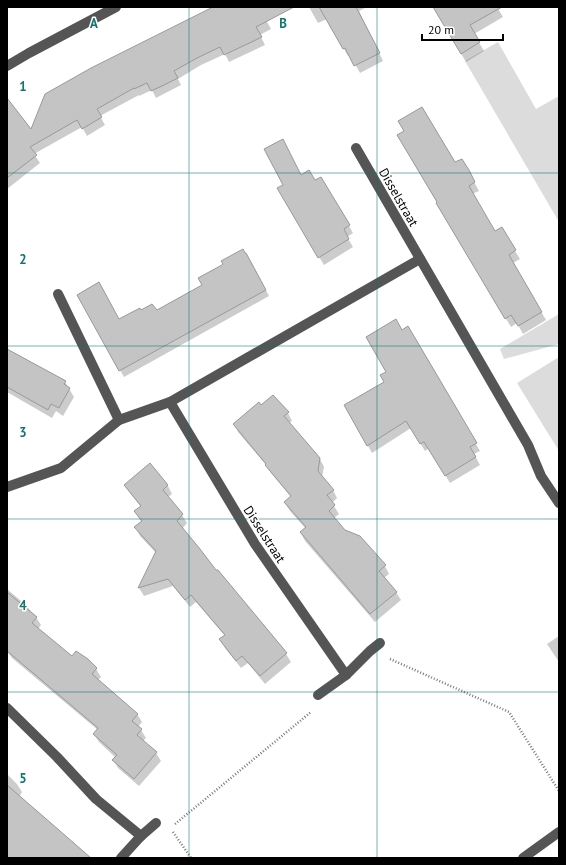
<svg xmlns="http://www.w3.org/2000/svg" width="566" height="865" font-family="'PT Sans',sans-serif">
<rect width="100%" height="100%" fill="#fff"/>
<g fill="#dcdcdc">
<polygon points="498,42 536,109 559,96 559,222 465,61"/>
<polygon points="559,314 559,344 504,359 500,349"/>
<polygon points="559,357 559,451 517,383"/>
</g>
<g fill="#0003">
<polygon points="215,7 259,7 271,29 260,35 265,45 229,62 225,54 201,65 178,79 181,85 156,98 152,90 139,96 139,95 100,116 105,125 87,136 82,127 34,154 40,163 7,189 7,123 32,131"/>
<polygon points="309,7 367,7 359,11 383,61 360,73 350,55 348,56 327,19 318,23"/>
<polygon points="434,7 497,7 503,17 474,34 484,51 466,62"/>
<polygon points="399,135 468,171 479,191 472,194 494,232 501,228 515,251 520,259 513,263 546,320 523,334 517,323 511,327 456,236"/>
<polygon points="301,176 315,181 321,178 353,233 347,237 353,247 324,265 278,188"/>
<polygon points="250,260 269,296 124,377 78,295 118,320 141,311 156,311"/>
<polygon points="408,327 480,451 474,454 480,465 450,483 429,448 425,451 411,428 372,453 345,405 385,382 401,331"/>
<polygon points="7,350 65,382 74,397 63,416 56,411 52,418 7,392"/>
<polygon points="261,406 288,413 292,421 289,423 320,459 324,467 322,477 333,490 337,498 332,503 339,514 334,518 345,531 360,537 385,566 389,574 384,578 396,592 401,600 375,622 305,541 301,533 306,529 290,511 285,503 291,497 271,473 266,465 238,432 234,424"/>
<polygon points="150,465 168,486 172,494 168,497 182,515 187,523 182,529 215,571 286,654 291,662 265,684 248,663 241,668 225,648 220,640 225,636 196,602 190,607 173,586 144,596 139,588 156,553 140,536 136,528 142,523 135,512 141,507 130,493 125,485"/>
<polygon points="7,589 27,606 32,613 36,617 41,625 38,629 72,658 96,669 101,677 97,681 137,714 142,722 138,727 141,730 146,738 143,741 156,753 161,761 139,786 118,768 114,760 116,758 99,742 94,734 98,730 12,658 7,651"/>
<polygon points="559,636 559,662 547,644"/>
<polygon points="7,774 17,784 22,792 19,797 86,858 20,858 7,837"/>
</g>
<g fill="#c4c4c4" stroke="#999">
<polygon points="213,7 294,7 256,27 262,37 224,55 220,47 197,58 174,71 178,78 164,85 151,91 147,83 134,89 134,88 97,109 102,117 82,129 77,120 30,147 37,155 7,178 7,98 31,129 45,94 91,68"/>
<polygon points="319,7 356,7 380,53 354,66 345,48 343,49"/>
<polygon points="433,7 502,7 470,25 480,42 461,54"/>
<polygon points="422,107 455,162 462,159 469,170 475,182 469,186 495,231 502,227 516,250 509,255 542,312 518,326 511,315 505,319 436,203 437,202 397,135 404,131 398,121"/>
<polygon points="283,139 301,175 309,170 315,180 321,177 350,225 344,229 349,239 318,258 277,188 283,185 264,149"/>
<polygon points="243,249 245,253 246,253 266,290 119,371 77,295 99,282 119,319 140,308 141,310 152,304 157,310 202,285 198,278 222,265 223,264 221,261"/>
<polygon points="396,319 402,330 408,326 477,443 470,447 476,457 445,476 424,442 420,444 406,421 367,446 344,405 384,382 380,375 386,372 366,337"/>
<polygon points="7,349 66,381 64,384 70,388 59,408 51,404 48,410 7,387"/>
<polygon points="273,395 289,412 284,416 320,458 318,471 334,490 327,495 335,505 329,511 345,530 360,536 386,565 379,571 397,592 370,614 300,532 306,527 284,502 291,496 265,465 266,464 233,424 259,402 261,405"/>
<polygon points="150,463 168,485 163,490 183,514 177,521 200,549 216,570 218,570 287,653 260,676 242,656 236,661 219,639 225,635 191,595 185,600 168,579 138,588 156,551 134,527 142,521 134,511 141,506 124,485"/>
<polygon points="7,592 37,617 32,623 72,656 76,651 88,659 97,668 92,674 138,714 132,721 142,729 137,735 157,752 134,779 112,760 117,755 93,734 98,728 7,651"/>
<polygon points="7,785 52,824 91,858 7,858"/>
</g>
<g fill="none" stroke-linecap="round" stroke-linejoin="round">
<g stroke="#777" stroke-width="2.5" stroke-dasharray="1 2" stroke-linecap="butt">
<polyline points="390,659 509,712 559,791"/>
<polyline points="175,824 311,712"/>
<polyline points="173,832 191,858"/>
</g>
<g stroke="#555" stroke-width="10">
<polyline points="7,66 29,53 116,7"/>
<polyline points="356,148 528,445 541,476 559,503"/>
<polyline points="58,294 119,420"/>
<polyline points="170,402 255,544 346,675"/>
<polyline points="7,487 61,468 119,420 170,402 420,259"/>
<polyline points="318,695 346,675 370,651 380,643"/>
<polyline points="7,708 57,757 96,799 141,836"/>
<polyline points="121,858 141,836 156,823"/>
<polyline points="523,858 559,832"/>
</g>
</g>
<path fill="none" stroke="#0f766e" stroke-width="1" stroke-opacity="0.55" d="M189,7V858M377,7V858M7,173H559M7,346H559M7,519H559M7,692H559"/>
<g text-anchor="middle" stroke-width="3" stroke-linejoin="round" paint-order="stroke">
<g font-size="13" fill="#000" stroke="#fff">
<text transform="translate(399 197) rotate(60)" y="5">Disselstraat</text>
<text transform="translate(265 534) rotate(57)" y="5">Disselstraat</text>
</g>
</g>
<g font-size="13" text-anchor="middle" font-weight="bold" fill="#0f766e" stroke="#fff" stroke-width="3" stroke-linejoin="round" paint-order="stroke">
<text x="94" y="28">A</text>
<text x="283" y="28">B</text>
<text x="23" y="91">1</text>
<text x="23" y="264">2</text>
<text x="23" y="437">3</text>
<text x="23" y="610">4</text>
<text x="23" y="783">5</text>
</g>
<rect width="566" height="865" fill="none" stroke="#000000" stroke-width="16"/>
<path d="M422 34v6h81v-6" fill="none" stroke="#000000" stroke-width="2"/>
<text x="428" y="34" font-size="12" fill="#000000" stroke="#ffffff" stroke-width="3" paint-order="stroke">20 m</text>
</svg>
